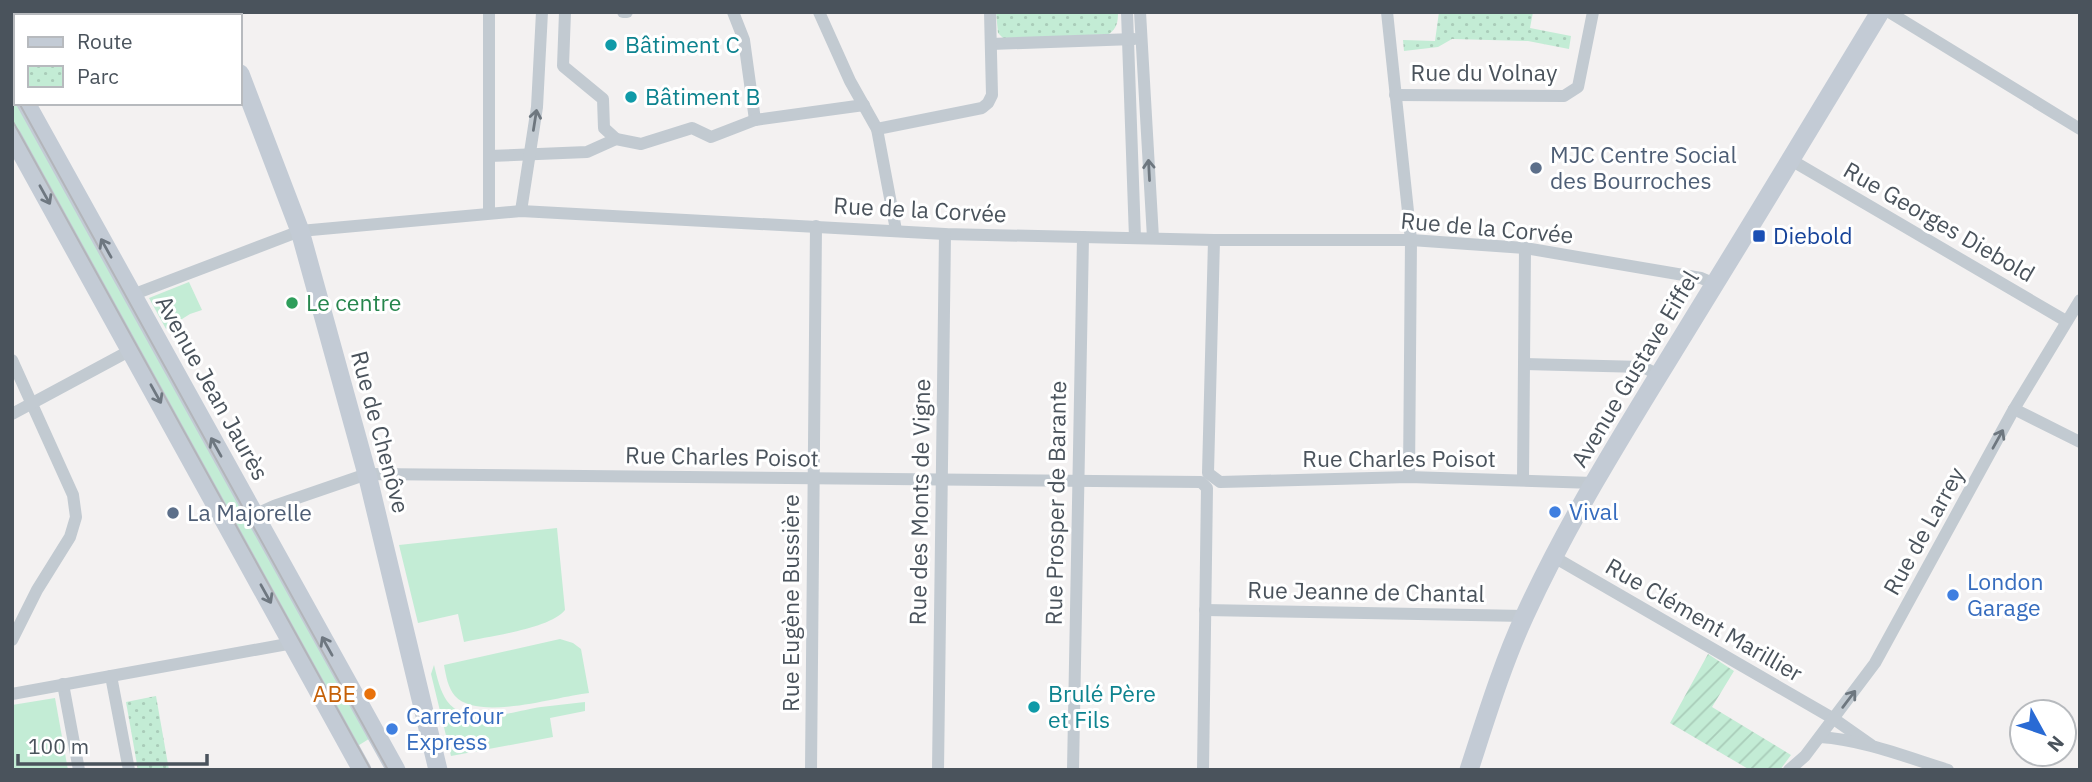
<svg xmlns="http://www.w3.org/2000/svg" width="2092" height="782" font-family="'IBM Plex Sans',sans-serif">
<defs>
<pattern id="park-dots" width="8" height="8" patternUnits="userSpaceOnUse" patternTransform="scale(1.75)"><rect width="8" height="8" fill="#c3ecd5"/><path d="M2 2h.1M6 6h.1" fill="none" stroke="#a9ccb9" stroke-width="1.8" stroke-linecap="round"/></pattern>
<pattern id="garden-furrows" width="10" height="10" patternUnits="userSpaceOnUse" patternTransform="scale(1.75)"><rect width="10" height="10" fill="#c3ecd5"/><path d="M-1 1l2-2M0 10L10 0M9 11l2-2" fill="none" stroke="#a9ccb9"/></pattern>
</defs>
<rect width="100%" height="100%" fill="#f3f1f1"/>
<g fill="#c3ecd5">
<polygon points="12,86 16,92 16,103 22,103 372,737 356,747 12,126"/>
<polygon points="189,282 202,310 190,314 166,329 149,298"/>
<path d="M557,528L565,610C550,629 489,636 464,642L458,614L418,623L399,545Z"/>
<path d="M560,639L573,643L581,649L589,693C558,696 479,722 455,696C448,688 446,676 444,665Z"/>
<path d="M434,665C437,677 440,691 447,701C467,728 515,711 541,707C556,705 570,704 585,702V711L550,718L553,737L451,756L431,674Z"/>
<polygon points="55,698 68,770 12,770 12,705"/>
</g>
<g fill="url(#park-dots)">
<path d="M996,12H1118C1118,22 1117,28 1109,34L1004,39L998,33Z"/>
<polygon points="1439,12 1533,12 1530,28 1571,36 1569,49 1528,41 1452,39 1438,47 1404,51 1403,40 1435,41"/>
<polygon points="156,696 169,770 138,770 126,702"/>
</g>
<polygon fill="url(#garden-furrows)" points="1708,654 1734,671 1712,707 1791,755 1780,770 1750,770 1670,723"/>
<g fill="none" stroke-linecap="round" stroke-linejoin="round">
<g stroke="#c2cad1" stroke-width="12">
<polyline points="565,12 563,66 603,99 604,128 616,139"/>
<polyline points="623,12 627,12"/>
<polyline points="733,12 744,40 755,120"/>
<polyline points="819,12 850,81 877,129 896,230"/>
<polyline points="1127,12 1135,238"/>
<polyline points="1140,12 1153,238"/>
<polyline points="1387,12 1411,240 1409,477"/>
<polyline points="1889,12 2080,129"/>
<polyline points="991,44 1134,39"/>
<polyline points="1395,95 1564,96 1578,87 1593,12"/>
<polyline points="877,129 982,108 988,103 992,95 990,12"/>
<polyline points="489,156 587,152 616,139 641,144 692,128 711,137 755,120 864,105"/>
<polyline points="1791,160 2066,321"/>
<polyline points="521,211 537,107 542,12"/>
<polyline points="489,213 489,12"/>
<polyline points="1214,240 1208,473 1220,482 1409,477 1594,483"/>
<polyline points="132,295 300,231 521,211 945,234 1214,240 1411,240 1525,248 1701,278 1715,284"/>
<polyline points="12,360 73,495 76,517 70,537 37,590 12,640"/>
<polyline points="1524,364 1643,367 1659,375"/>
<polyline points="2014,409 2080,442"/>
<polyline points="12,414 131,350"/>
<polyline points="1523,480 1525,248"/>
<polyline points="254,515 274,506 367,474 1201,482 1207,488 1203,770"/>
<polyline points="1554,557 1834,719 1871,745"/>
<polyline points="1205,610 1525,616"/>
<polyline points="111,676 129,770"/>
<polyline points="63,684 79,770"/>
<polyline points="12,694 293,643"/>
<path d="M1820,737C1864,740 1906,757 1948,770"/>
<polyline points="811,770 816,226"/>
<polyline points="938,770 945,234"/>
<polyline points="1073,770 1083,237"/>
<polyline points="1789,770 1805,756 1875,663 2014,409 2080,300"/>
</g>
<g stroke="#c3cbd5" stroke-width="19">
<polyline points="204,12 206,16"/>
<polyline points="240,74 300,231 367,474 438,770"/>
<polyline points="12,78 16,84"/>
<polyline points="26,103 396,770"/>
<polyline points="12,136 362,770"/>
<path d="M1469,770C1486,718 1502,665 1525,615C1570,517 1628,425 1684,334C1750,227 1815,120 1880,12"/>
</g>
<g stroke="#b3b5ba" stroke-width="2">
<polyline points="19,103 388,770"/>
<polyline points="12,120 371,770"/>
</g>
</g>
<defs><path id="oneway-shaft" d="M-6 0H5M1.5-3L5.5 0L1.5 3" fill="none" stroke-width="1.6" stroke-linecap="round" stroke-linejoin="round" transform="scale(1.75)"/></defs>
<g stroke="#6e777f">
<use href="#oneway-shaft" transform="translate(535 120) rotate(-81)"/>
<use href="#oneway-shaft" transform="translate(1149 170) rotate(-93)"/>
<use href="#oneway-shaft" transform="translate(1998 439) rotate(-61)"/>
<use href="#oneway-shaft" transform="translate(1849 699) rotate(-53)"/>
</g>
<g stroke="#6e7780">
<use href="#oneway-shaft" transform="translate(45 195) rotate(61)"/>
<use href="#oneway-shaft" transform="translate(106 248) rotate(-119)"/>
<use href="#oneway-shaft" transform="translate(156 394) rotate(61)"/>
<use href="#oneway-shaft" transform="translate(216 447) rotate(-119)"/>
<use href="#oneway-shaft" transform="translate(266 594) rotate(61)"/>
<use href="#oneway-shaft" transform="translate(327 646) rotate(-119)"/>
</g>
<g fill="#0f9aa8" stroke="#fff" stroke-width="2.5">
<circle cx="611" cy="45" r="7"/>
<circle cx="631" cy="97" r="7"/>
<circle cx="1034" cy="707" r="7"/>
</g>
<g fill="#5c6f8a" stroke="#fff" stroke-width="2.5">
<circle cx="1536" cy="168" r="7"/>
<circle cx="173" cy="513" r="7"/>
</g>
<rect fill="#1a4fb4" stroke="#fff" stroke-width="2.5" x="1752" y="229" width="14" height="14" rx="3.5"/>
<circle fill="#2e9e5b" stroke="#fff" stroke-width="2.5" cx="292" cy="303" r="7"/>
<g fill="#3f7fe0" stroke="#fff" stroke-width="2.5">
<circle cx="1555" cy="512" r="7"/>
<circle cx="1953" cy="595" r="7"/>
<circle cx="392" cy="729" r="7"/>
</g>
<circle fill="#e8710a" stroke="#fff" stroke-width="2.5" cx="370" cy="694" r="7"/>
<g text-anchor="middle" stroke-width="6" stroke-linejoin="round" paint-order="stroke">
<g font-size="23" fill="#0d838f" stroke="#fff" text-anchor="start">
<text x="625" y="53">Bâtiment C</text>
<text x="645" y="105">Bâtiment B</text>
<text x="1048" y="702">Brulé Père<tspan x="1048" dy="26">et Fils</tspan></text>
</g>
<g font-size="23" fill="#4a535c" stroke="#fff">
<text x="1484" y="81">Rue du Volnay</text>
<text transform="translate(920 210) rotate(3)" y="8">Rue de la Corvée</text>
<text transform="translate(1939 222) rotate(30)" y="8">Rue Georges Diebold</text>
<text transform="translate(1487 228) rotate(5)" y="8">Rue de la Corvée</text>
<text transform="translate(1635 369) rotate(-59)" y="8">Avenue Gustave Eiffel</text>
<text transform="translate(212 388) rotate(61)" y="8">Avenue Jean Jaurès</text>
<text transform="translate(380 432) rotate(75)" y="8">Rue de Chenôve</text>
<text transform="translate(722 457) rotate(1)" y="8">Rue Charles Poisot</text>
<text x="1399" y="467">Rue Charles Poisot</text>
<text transform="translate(920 502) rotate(-89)" y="8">Rue des Monts de Vigne</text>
<text transform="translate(1056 503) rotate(-89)" y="8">Rue Prosper de Barante</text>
<text transform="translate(1924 531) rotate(-61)" y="8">Rue de Larrey</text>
<text transform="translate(1366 592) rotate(1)" y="8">Rue Jeanne de Chantal</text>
<text transform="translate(791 603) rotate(-90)" y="8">Rue Eugène Bussière</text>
<text transform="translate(1704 620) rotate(30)" y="8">Rue Clément Marillier</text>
</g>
<g font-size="23" fill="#4e5e75" stroke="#fff" text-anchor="start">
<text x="1550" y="163">MJC Centre Social<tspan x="1550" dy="26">des Bourroches</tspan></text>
<text x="187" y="521">La Majorelle</text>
</g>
<g font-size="23" fill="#164399" stroke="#fff" text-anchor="start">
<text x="1773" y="244">Diebold</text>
</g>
<g font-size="23" fill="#27864d" stroke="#fff" text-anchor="start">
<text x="306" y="311">Le centre</text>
</g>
<g font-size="23" fill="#366cbe" stroke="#fff" text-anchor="start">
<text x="1569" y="520">Vival</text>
<text x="1967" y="590">London<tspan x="1967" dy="26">Garage</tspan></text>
<text x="406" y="724">Carrefour<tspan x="406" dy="26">Express</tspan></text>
</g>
<g font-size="23" fill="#c56008" stroke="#fff" text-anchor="end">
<text x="356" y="702">ABE</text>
</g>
</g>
<rect width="2092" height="782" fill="none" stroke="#4a535c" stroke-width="28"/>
<rect x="14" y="14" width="228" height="91" fill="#ffffff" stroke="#b7babe" stroke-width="2"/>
<rect x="28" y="37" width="35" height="10" fill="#c3cbd5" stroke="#b7babe" stroke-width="2"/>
<text x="77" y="49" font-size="21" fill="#4a535c">Route</text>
<rect x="28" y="66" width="35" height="21" fill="url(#park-dots)" stroke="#b7babe" stroke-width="2"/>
<text x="77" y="84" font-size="21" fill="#4a535c">Parc</text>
<g transform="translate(2043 733) rotate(130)"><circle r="33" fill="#ffffff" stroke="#b7babe" stroke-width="2"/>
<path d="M0-5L12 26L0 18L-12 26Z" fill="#296ad4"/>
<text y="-10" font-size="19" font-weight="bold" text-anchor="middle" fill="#4a535c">N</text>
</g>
<path d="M18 754v10h189v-10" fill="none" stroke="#4a535c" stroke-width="3.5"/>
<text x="28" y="754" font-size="21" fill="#4a535c" stroke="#ffffff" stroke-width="5" paint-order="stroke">100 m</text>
</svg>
